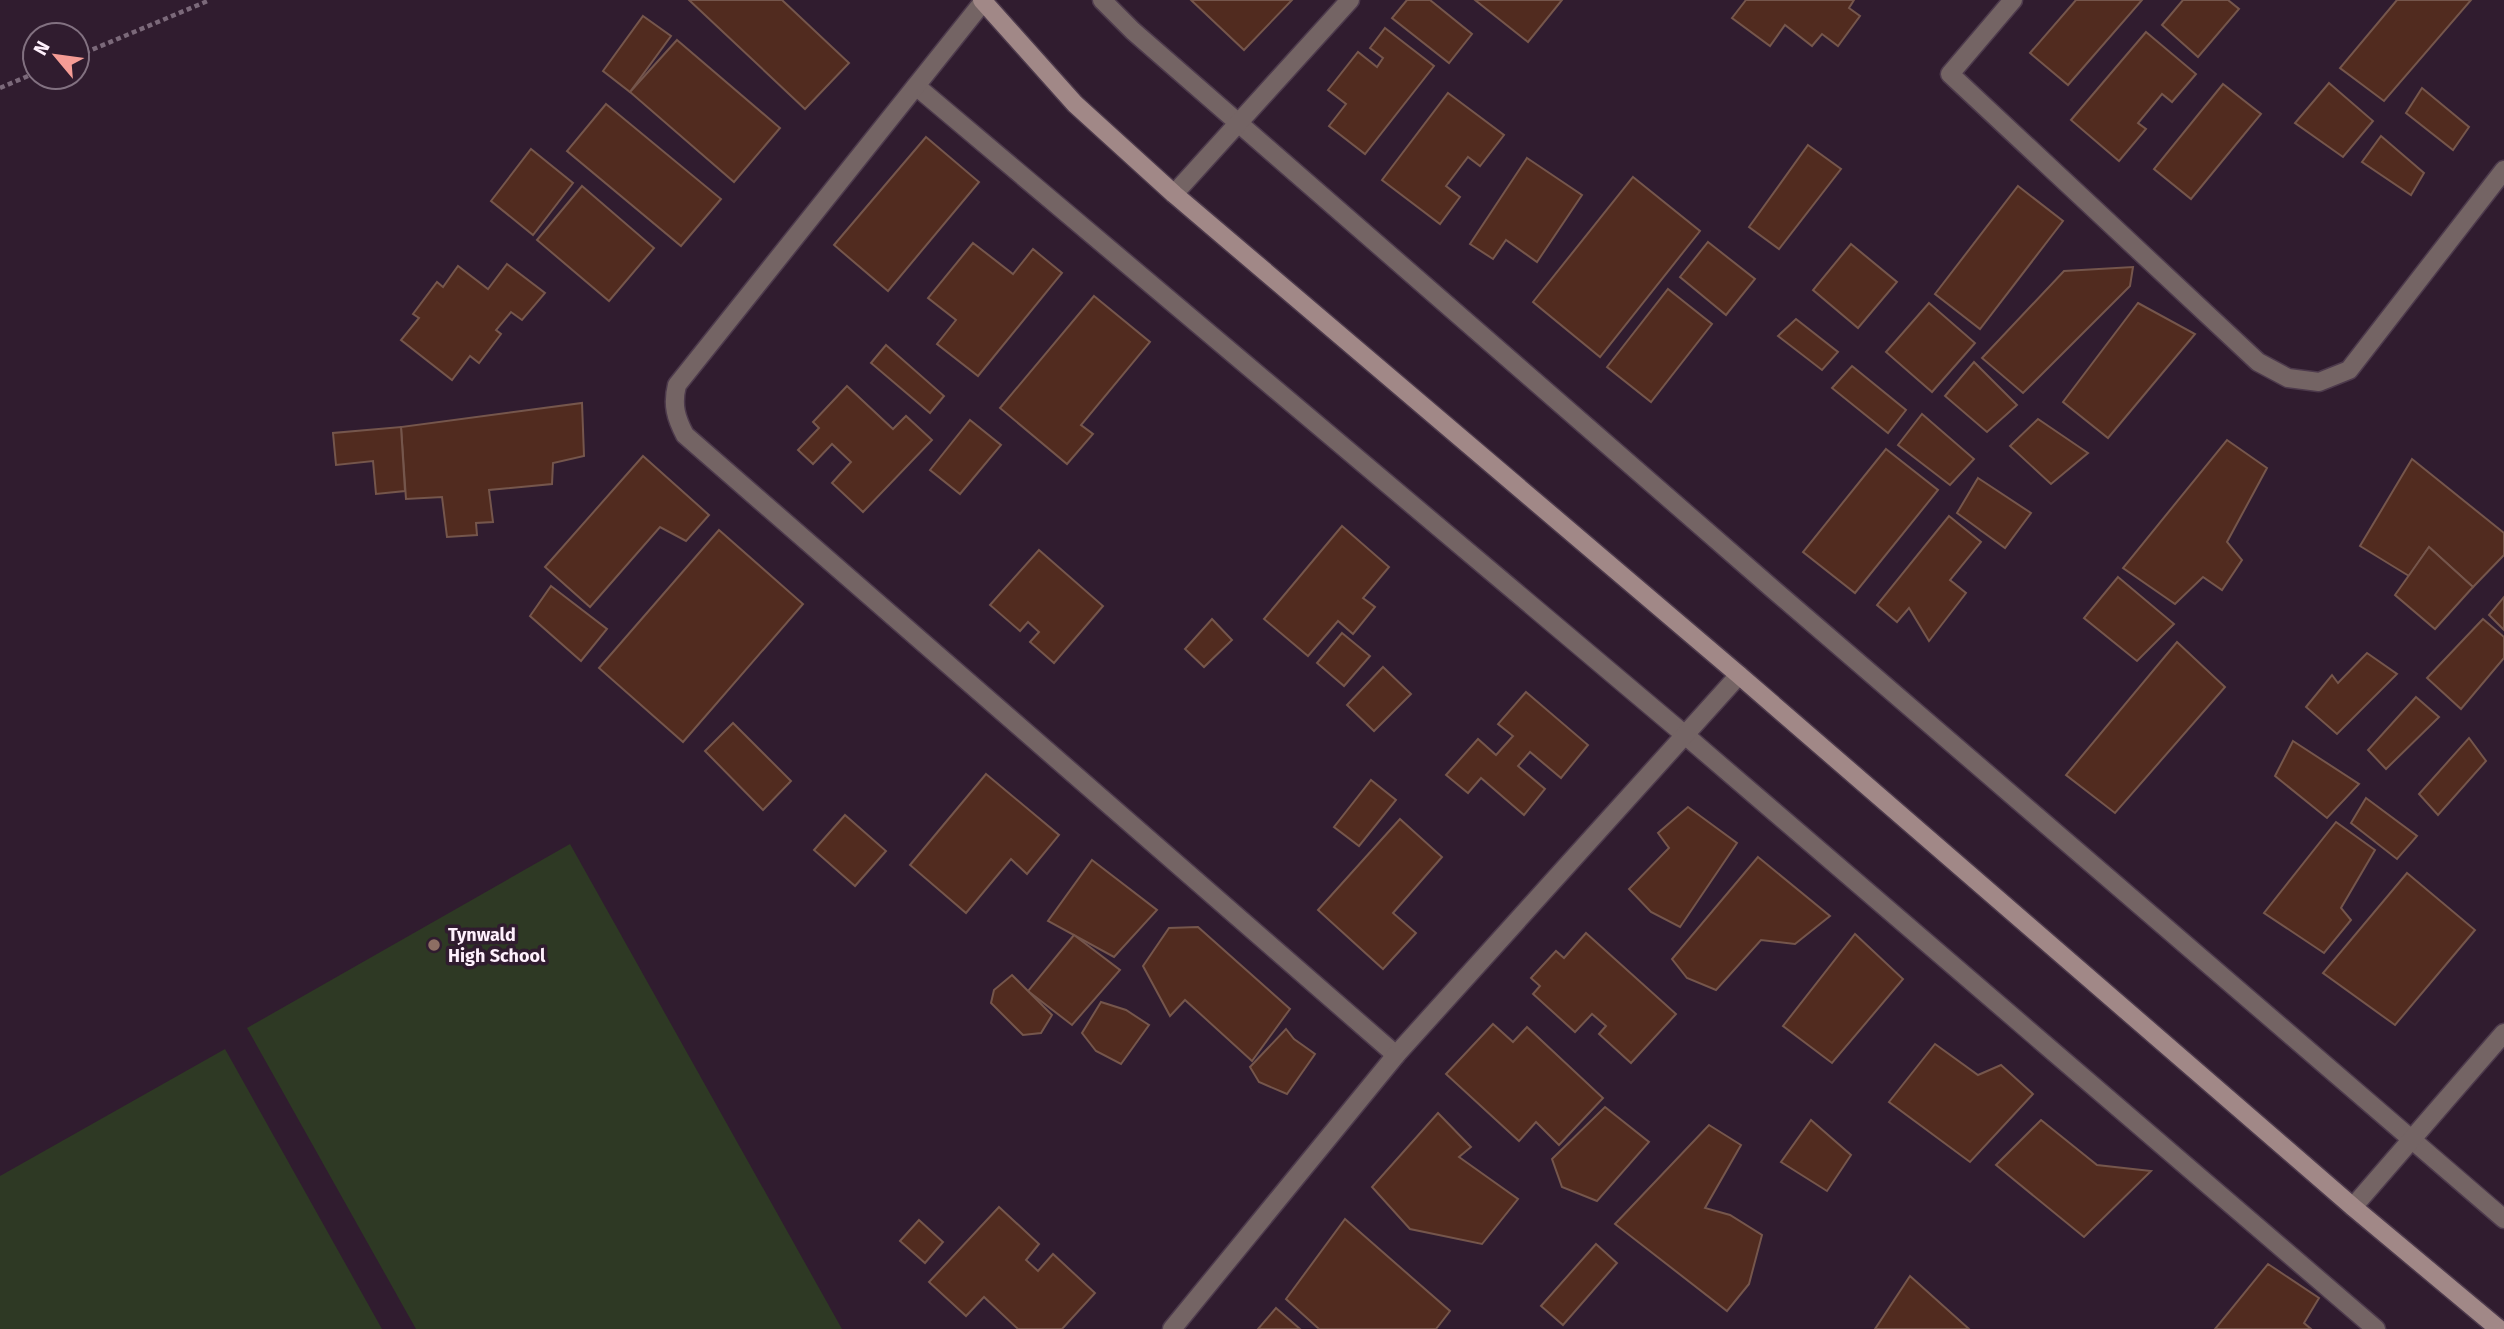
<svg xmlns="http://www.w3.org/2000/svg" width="2504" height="1329" font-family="'Fira Sans',sans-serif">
<rect width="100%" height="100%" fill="#301c2f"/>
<g fill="#2e3924">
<polygon points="570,844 842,1329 416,1329 247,1028"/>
<polygon points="225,1049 382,1329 0,1329 0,1176"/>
</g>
<g fill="#512b1f" stroke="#75564c" stroke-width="2">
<polygon points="689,0 782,0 849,63 805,109"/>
<polygon points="1191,0 1292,0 1244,50"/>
<polygon points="1407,0 1430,0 1472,34 1449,63 1392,18"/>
<polygon points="1475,0 1562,0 1528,42"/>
<polygon points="1746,0 1854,0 1849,8 1860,16 1838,46 1822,34 1812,46 1785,25 1770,46 1732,18"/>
<polygon points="2076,0 2142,0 2068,85 2030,53"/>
<polygon points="2183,0 2228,0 2239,9 2198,57 2162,25"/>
<polygon points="2397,0 2471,0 2384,101 2340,68"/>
<polygon points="643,16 671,36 630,92 603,71"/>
<polygon points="1385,28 1434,66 1365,154 1329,126 1346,104 1328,90 1358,52 1377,67 1383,58 1370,48"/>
<polygon points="2146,32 2196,74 2172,102 2162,94 2138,123 2146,129 2119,161 2071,120"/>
<polygon points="677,40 780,128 734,182 630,92"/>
<polygon points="2329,83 2373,121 2343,157 2295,123"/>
<polygon points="2223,84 2261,114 2191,199 2154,169"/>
<polygon points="2422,88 2469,127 2453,150 2406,113"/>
<polygon points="1448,93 1504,135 1480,166 1468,157 1446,186 1460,197 1440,224 1382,180"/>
<polygon points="606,104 721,199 681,246 567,151"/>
<polygon points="2381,136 2424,173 2411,195 2362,162"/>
<polygon points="926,137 979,182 888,291 834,245"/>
<polygon points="1808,145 1841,169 1779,249 1749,227"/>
<polygon points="531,149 573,183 533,235 491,201"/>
<polygon points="1527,158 1582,195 1537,262 1506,240 1493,259 1470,244"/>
<polygon points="1633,177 1700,231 1600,357 1533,302"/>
<polygon points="582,186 654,248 609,301 537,240"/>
<polygon points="2018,186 2063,221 1980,329 1935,294"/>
<polygon points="1708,242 1755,279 1726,315 1680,277"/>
<polygon points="973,243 1013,274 1033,249 1062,273 978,376 937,344 956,320 928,298"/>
<polygon points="1851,244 1897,282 1858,328 1813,290"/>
<polygon points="507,264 545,293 522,320 511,312 496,330 501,334 479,363 470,356 452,380 401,340 419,318 413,314 437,282 443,287 458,266 488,289"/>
<polygon points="2133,267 2130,286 2023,393 1982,358 2064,271"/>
<polygon points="1668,289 1712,324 1651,402 1607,367"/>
<polygon points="1094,296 1150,342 1081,425 1093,434 1067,464 1000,408"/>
<polygon points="1929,303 1975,343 1932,392 1886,352"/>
<polygon points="2138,303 2195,334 2108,438 2063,402"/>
<polygon points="1796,319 1838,352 1822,370 1778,336"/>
<polygon points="886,345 944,396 930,413 871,363"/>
<polygon points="1974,362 2017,405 1987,432 1945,396"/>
<polygon points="1852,366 1906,410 1888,433 1832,388"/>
<polygon points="847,386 893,429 906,416 932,440 863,512 832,483 851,462 832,444 813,464 798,450 819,428 813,422"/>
<polygon points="582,403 584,456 553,463 552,484 489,490 493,522 476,523 477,535 447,537 442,497 406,499 401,427"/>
<polygon points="1922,414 1974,459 1950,485 1898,445"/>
<polygon points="2038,419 2088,453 2051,484 2010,446"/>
<polygon points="970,420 1001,445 960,494 930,470"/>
<polygon points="401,427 405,491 376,494 373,461 336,465 333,433"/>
<polygon points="2227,440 2267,468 2227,542 2242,560 2222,590 2203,577 2175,604 2123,568"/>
<polygon points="1886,449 1938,490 1855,593 1803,552"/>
<polygon points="643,456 709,515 686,541 660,527 590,607 545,567"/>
<polygon points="2412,459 2504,533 2504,555 2473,587 2429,547 2409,576 2360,546"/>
<polygon points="1978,478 2031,513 2005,548 1957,513"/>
<polygon points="1949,516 1981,542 1950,580 1966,593 1929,641 1909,608 1897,622 1877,605"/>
<polygon points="1342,526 1389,567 1363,598 1375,607 1353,634 1338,621 1308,656 1264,619"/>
<polygon points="719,530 803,604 683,742 599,668"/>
<polygon points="2429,547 2473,587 2435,629 2395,595"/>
<polygon points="1039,550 1103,606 1054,663 1030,642 1039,632 1028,622 1020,631 990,605"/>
<polygon points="2118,577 2174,624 2137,661 2084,618"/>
<polygon points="551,586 607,629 581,661 530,616"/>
<polygon points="2504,597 2504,630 2489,615"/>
<polygon points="1212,619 1232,640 1204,667 1185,649"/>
<polygon points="2483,619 2504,637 2504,658 2461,709 2427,678"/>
<polygon points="1342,633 1370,656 1344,686 1317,663"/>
<polygon points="2177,642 2225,687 2115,813 2066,775"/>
<polygon points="2367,653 2397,674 2337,734 2306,707 2332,675 2338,683"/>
<polygon points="1383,667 1411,694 1374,731 1347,705"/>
<polygon points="1526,692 1588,745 1561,778 1530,752 1518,766 1545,789 1524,815 1481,778 1468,793 1446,775 1478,739 1496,755 1513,736 1498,724"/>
<polygon points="2416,697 2439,717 2386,769 2368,750"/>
<polygon points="733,723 791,781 763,810 705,751"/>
<polygon points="2469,738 2486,761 2438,815 2419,794"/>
<polygon points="2293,741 2359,784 2327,818 2275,776"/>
<polygon points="986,774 1059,835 1027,874 1011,859 966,913 910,865"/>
<polygon points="1371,780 1396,800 1359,846 1334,827"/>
<polygon points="2366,798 2417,836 2397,859 2351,823"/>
<polygon points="1688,807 1737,843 1680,927 1651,912 1629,889 1669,848 1658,833"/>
<polygon points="845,815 886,851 855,886 814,850"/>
<polygon points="1400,819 1442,857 1393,913 1416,933 1383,969 1318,910"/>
<polygon points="2336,822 2375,850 2341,908 2351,920 2324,953 2264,913"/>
<polygon points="1758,857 1830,916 1795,944 1761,940 1716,990 1687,978 1672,959"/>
<polygon points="1092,860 1157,910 1114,957 1048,921"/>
<polygon points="2407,873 2475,930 2395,1025 2323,973"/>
<polygon points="1198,927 1290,1009 1252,1061 1185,1000 1170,1016 1143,966 1169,928"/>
<polygon points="1586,933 1676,1014 1631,1063 1599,1034 1606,1026 1592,1014 1575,1032 1533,994 1540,986 1531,978 1556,951 1564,958"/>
<polygon points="1855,934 1903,979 1832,1063 1783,1026"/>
<polygon points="1074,935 1120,970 1072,1025 1028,991"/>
<polygon points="1012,975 1052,1015 1041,1033 1023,1035 991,1003 994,990"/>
<polygon points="1101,1002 1126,1010 1149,1025 1121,1064 1096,1051 1082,1033"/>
<polygon points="1493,1024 1513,1042 1527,1027 1603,1098 1559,1145 1536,1122 1519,1141 1446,1074"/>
<polygon points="1286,1029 1294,1039 1315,1054 1287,1094 1259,1082 1250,1067"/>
<polygon points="1935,1044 1978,1075 2001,1065 2033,1094 1970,1162 1889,1102"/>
<polygon points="1605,1107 1649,1142 1597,1201 1562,1187 1552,1159"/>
<polygon points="1438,1113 1471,1147 1459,1157 1518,1199 1482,1244 1410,1229 1372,1187"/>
<polygon points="1811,1120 1851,1155 1827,1191 1781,1162"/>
<polygon points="2041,1120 2097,1165 2151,1171 2084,1237 1996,1165"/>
<polygon points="1709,1125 1741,1145 1705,1208 1730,1215 1762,1235 1749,1284 1727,1311 1615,1224"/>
<polygon points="999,1207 1039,1244 1026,1260 1038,1271 1053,1254 1095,1293 1062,1329 1018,1329 984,1297 966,1316 929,1282"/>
<polygon points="1345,1219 1450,1311 1436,1329 1319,1329 1286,1299"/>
<polygon points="919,1220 943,1242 925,1263 900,1241"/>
<polygon points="1596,1244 1617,1263 1563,1325 1541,1306"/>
<polygon points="2268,1264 2319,1298 2304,1323 2311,1329 2215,1329"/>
<polygon points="1910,1276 1969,1329 1875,1329"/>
<polygon points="1276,1308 1300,1329 1258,1329"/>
</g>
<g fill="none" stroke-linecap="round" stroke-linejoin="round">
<g stroke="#4d3a4c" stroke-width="21">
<g id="lane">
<polyline points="1102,0 1133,31 1774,590 2504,1219"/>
<polyline points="916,86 1685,735 2376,1329"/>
</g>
</g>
<g stroke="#4d3a4c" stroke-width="21">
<g id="street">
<polyline points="2013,0 1950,74 2258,362 2288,378 2319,382 2349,370 2504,170"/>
<path d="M983,2L677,385C672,405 676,418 685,435L1396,1055"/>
<polyline points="1174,194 1350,0"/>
<polyline points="2353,1207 2504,1033"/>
<polyline points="1172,1329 1396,1055 1739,675"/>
</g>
</g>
<g stroke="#4d3a4c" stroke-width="21">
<polyline id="secondary" points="982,0 1075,104 1174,194 1739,675 2353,1207 2499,1329"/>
</g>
<g stroke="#7b697a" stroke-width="4.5" stroke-dasharray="5 3.5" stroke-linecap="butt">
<polyline points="77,56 210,0"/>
<polyline points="0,88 35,73"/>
</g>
<use href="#lane" stroke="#746464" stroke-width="18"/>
<use href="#street" stroke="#746464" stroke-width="18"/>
<use href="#secondary" stroke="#a18887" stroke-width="18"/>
</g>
<circle fill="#8d6e63" stroke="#301c2f" stroke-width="2.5" cx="434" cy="945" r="7"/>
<g text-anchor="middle" stroke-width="7" stroke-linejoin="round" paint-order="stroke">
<g font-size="18" font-weight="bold" fill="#fef0fc" stroke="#301c2f" text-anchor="start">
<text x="448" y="941">Tynwald<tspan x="448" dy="21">High School</tspan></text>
</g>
</g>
<g transform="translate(56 56) rotate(299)"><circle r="33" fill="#301c2f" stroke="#827181" stroke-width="2"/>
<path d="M0-5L12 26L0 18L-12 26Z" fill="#f59c95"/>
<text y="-10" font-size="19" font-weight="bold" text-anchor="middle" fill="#fef0fc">N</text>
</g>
</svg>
